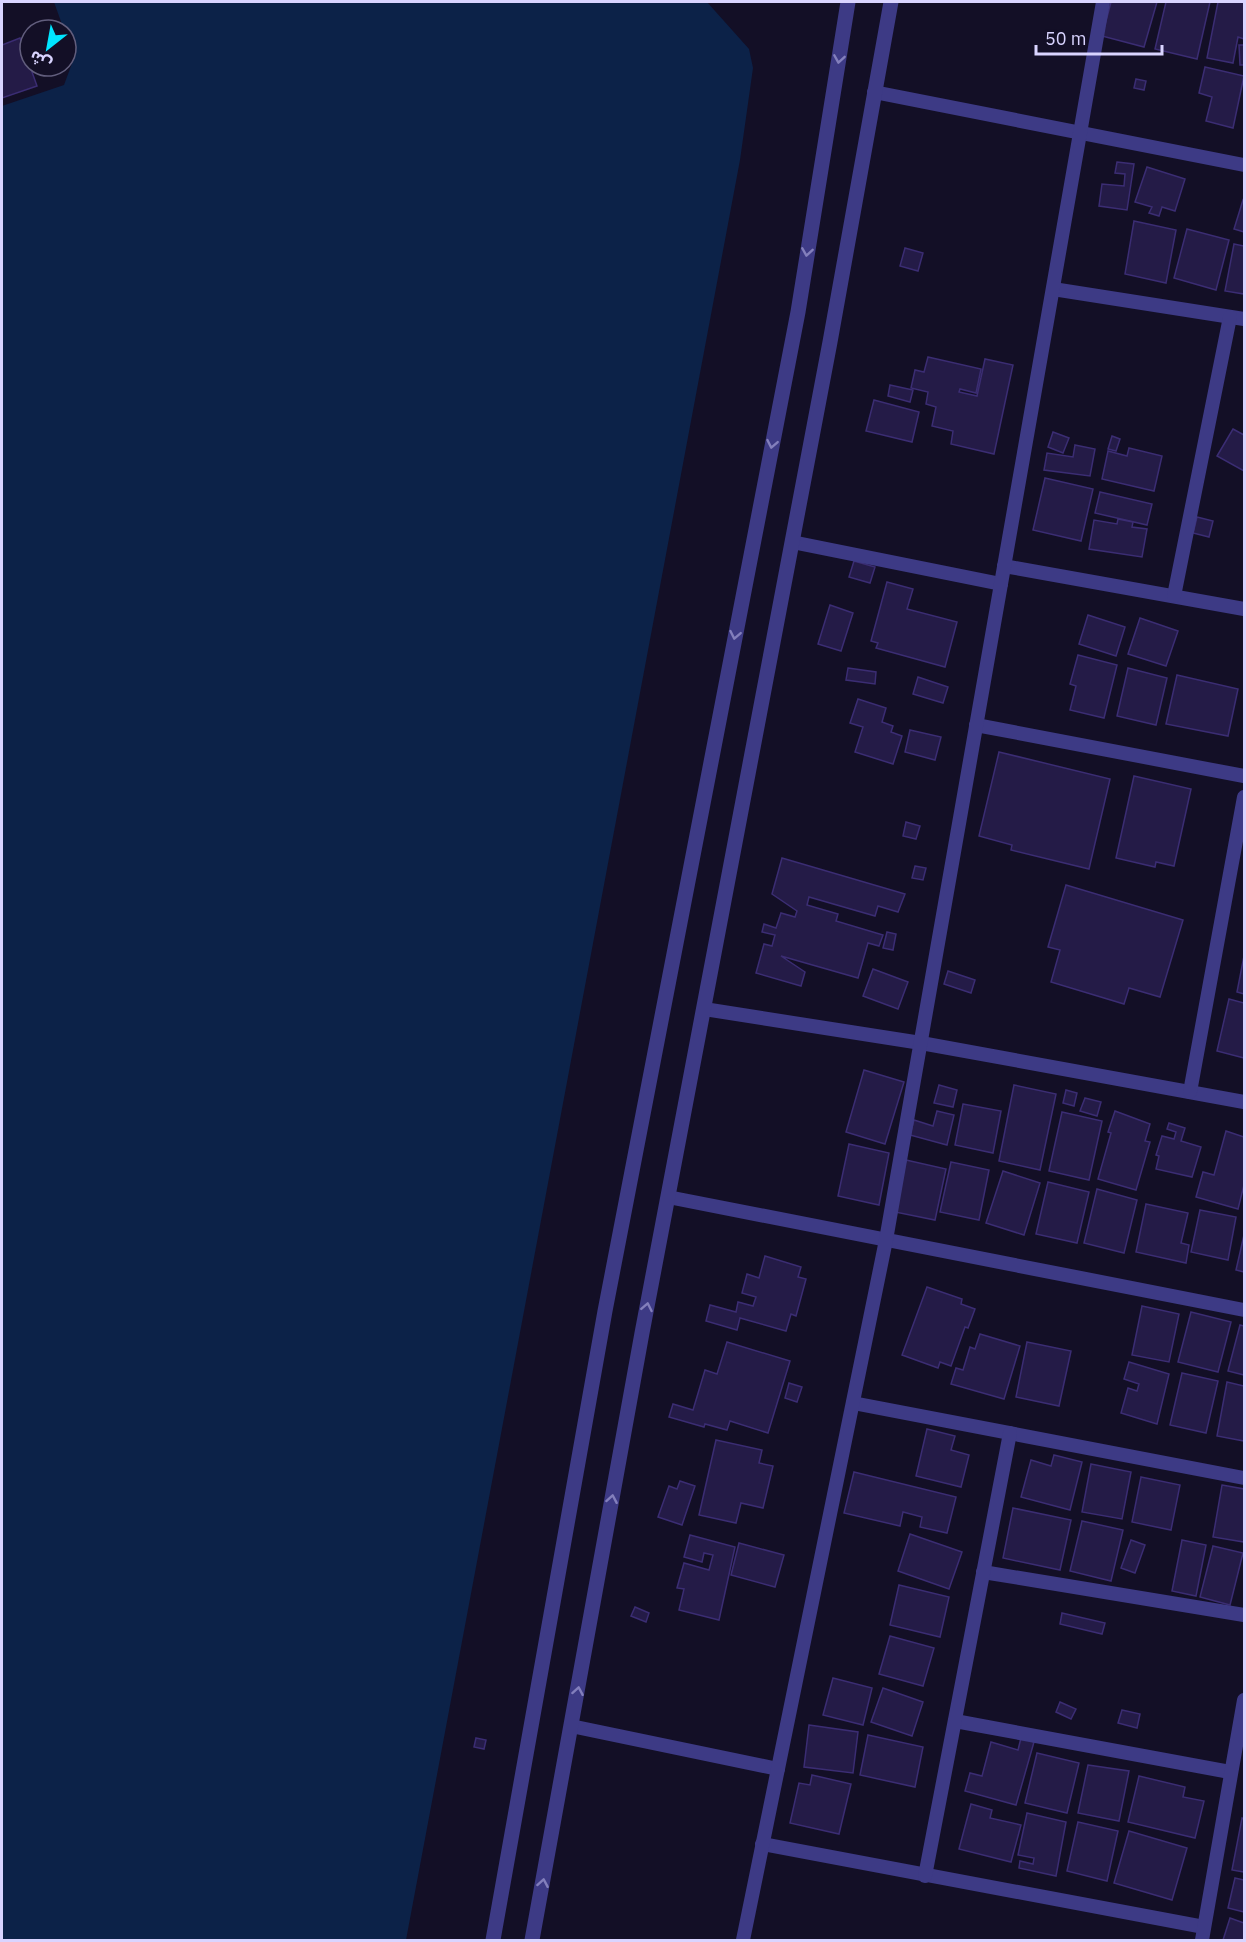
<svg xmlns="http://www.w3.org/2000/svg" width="1246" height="1942" font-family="'IBM Plex Sans','Noto Sans Arabic',sans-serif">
<rect width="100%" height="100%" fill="#130f26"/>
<polygon fill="#0c2248" points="54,2 707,2 749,49 753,68 740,160 406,1940 2,1940 2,106 64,85 74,58"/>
<g fill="#241b47" stroke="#3b2d73" stroke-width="1.5">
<polygon points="1111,2 1157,2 1144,47 1102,36"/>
<polygon points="1166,2 1210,2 1197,59 1155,49"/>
<polygon points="1218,2 1244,2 1244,39 1238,37 1233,63 1207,58"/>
<polygon points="20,38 37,86 2,98 2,45"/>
<polygon points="1239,45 1244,45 1244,65 1240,65"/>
<polygon points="1205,67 1244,76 1233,128 1206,121 1212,97 1199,93"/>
<polygon points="1136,79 1146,81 1144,90 1134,88"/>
<polygon points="1117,162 1134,164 1127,210 1099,206 1102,184 1124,186 1125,174 1115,173"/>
<polygon points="1147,167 1185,179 1175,211 1162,207 1159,216 1149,213 1152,207 1135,202"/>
<polygon points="1243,200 1244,201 1244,232 1234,229"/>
<polygon points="1134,221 1176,230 1166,283 1125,274"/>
<polygon points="1187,229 1229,240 1216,290 1174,278"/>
<polygon points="1234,244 1244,246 1244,294 1225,291"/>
<polygon points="905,248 923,253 918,271 900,266"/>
<polygon points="928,357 981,369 976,393 960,389 959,392 977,396 985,359 1013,365 994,454 951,444 953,431 932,426 936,407 926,404 928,392 911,388 915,370 924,372"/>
<polygon points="890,385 913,390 910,402 888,396"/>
<polygon points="874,400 919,412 912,442 866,431"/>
<polygon points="1233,429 1244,435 1244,471 1217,456"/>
<polygon points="1053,432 1069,438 1063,453 1048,447"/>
<polygon points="1112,436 1120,439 1116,451 1108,449"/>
<polygon points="1075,445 1095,449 1090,476 1044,470 1047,453 1073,457"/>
<polygon points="1129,448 1162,456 1154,491 1102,479 1108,451 1127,456"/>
<polygon points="1045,478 1093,489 1081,541 1033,530"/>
<polygon points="1100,492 1152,504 1147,525 1095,513"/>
<polygon points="1197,517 1213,521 1209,537 1193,533"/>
<polygon points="1118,519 1133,522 1132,527 1147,529 1142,557 1089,549 1094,520 1117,524"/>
<polygon points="854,561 875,567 870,583 849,577"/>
<polygon points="887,582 913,589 907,609 957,622 945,667 876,648 878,643 871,641"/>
<polygon points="830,605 853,613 841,651 818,644"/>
<polygon points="1088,615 1125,627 1116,656 1079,644"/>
<polygon points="1140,618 1178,631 1166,666 1128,654"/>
<polygon points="1078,655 1117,665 1104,718 1070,710 1076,686 1070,684"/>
<polygon points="848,668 876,672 875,684 846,680"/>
<polygon points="1128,668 1167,678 1156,725 1117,716"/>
<polygon points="1177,675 1238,689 1228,736 1166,724"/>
<polygon points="918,677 948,687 943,703 913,694"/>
<polygon points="858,699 886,708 882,722 893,726 891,732 902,736 893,764 855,752 863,727 850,723"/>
<polygon points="910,730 941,737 935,760 905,752"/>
<polygon points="999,752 1110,779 1089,869 1011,850 1012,845 979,836"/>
<polygon points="1134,776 1191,789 1174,866 1156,862 1155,867 1116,858"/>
<polygon points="906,822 920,826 916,839 903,836"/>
<polygon points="782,858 905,894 898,912 878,906 875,916 809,897 807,905 838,914 836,921 883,935 879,946 868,943 858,978 781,956 805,972 801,986 756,973 764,944 772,946 775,935 762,932 764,924 776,928 781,913 795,917 797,911 772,894"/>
<polygon points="915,866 926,868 923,880 912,878"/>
<polygon points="1066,885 1183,920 1160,997 1129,988 1124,1004 1051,982 1060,950 1048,947"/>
<polygon points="887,932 896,934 893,950 883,948"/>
<polygon points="1244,956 1244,994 1237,992"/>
<polygon points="873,969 908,982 898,1009 863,996"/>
<polygon points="948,971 975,980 971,993 944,984"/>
<polygon points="1229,999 1244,1003 1244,1058 1217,1051"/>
<polygon points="864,1070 904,1082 885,1144 846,1132"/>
<polygon points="939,1085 957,1090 953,1107 934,1103"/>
<polygon points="1014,1085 1056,1094 1040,1170 999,1161"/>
<polygon points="1066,1090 1077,1093 1074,1106 1063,1103"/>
<polygon points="1085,1098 1101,1102 1097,1116 1080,1111"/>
<polygon points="963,1104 1001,1111 993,1153 955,1145"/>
<polygon points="937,1111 954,1115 947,1145 910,1135 914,1120 933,1126"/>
<polygon points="1115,1111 1150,1124 1145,1141 1150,1142 1136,1190 1098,1179 1111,1133 1108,1132"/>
<polygon points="1062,1112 1102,1121 1089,1180 1049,1171"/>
<polygon points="1169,1123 1185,1128 1181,1141 1201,1147 1192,1177 1156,1169 1159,1156 1156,1155 1162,1136 1174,1139 1176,1132 1167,1129"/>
<polygon points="1226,1131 1244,1137 1244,1185 1238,1209 1196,1197 1203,1172 1214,1175"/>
<polygon points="849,1144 889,1153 879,1205 838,1196"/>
<polygon points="906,1160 946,1169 935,1220 895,1212"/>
<polygon points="951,1162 989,1170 979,1220 940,1212"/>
<polygon points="1003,1171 1040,1183 1024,1235 986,1223"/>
<polygon points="1048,1182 1089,1192 1077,1243 1036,1234"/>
<polygon points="1097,1189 1137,1200 1124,1253 1084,1243"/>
<polygon points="1146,1204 1188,1213 1181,1243 1189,1245 1186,1263 1136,1252"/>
<polygon points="1200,1210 1236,1217 1228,1260 1191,1252"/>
<polygon points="1244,1235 1244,1272 1236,1270"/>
<polygon points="765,1256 801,1267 798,1277 806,1279 796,1316 791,1314 786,1331 740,1318 737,1330 706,1321 710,1305 736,1312 738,1302 753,1306 756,1297 742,1293 747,1274 759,1278"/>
<polygon points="927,1287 962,1299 961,1304 975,1309 968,1328 965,1327 951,1366 940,1362 938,1368 902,1355"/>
<polygon points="1142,1306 1179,1314 1169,1362 1132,1355"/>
<polygon points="1191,1312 1231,1322 1218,1372 1178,1362"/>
<polygon points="1240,1325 1244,1326 1244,1375 1228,1371"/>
<polygon points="980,1334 1020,1346 1004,1399 951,1384 956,1368 963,1370 970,1347 975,1349"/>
<polygon points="727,1342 790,1361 768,1433 730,1421 727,1430 705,1424 704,1427 669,1417 673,1404 693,1410 705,1370 717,1374"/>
<polygon points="1027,1342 1071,1351 1059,1406 1016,1397"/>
<polygon points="1129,1362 1169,1374 1157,1424 1121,1413 1128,1388 1137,1391 1139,1384 1124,1379"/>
<polygon points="1182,1373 1218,1381 1206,1433 1170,1425"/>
<polygon points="1227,1382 1244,1386 1244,1441 1217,1436"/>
<polygon points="789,1383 802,1387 797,1402 785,1398"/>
<polygon points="927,1429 955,1436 951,1450 969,1455 961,1487 916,1476"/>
<polygon points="716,1440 762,1450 759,1463 773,1466 763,1508 741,1503 736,1523 699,1515"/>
<polygon points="1054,1455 1082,1462 1070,1510 1021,1497 1031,1460 1051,1466"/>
<polygon points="1091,1464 1131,1472 1122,1519 1082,1512"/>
<polygon points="854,1472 956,1497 947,1533 920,1527 922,1517 903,1512 900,1526 844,1513"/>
<polygon points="1141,1477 1180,1485 1171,1530 1132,1522"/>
<polygon points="680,1481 695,1486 682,1525 658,1517 669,1486 677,1489"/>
<polygon points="1222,1485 1244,1489 1244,1542 1213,1537"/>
<polygon points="1013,1508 1071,1520 1060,1570 1003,1558"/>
<polygon points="1082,1521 1123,1530 1111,1581 1070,1571"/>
<polygon points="910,1534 962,1552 949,1589 898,1571"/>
<polygon points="690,1535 735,1547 719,1620 679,1610 684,1589 677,1588 684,1563 709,1570 713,1555 704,1553 702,1562 684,1557"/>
<polygon points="1131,1540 1145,1545 1135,1573 1121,1568"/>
<polygon points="1182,1540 1206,1545 1196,1596 1172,1591"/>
<polygon points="739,1543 784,1555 775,1587 731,1575"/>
<polygon points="1213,1546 1243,1553 1230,1605 1200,1597"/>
<polygon points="899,1585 949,1597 940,1637 890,1625"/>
<polygon points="635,1607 649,1613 646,1622 631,1616"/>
<polygon points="1062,1613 1105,1623 1102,1634 1060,1624"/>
<polygon points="890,1636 934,1648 923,1686 879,1674"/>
<polygon points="833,1678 872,1688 863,1725 823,1715"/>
<polygon points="883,1688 923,1702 912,1736 871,1722"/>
<polygon points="1060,1702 1076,1709 1071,1719 1056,1712"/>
<polygon points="1122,1710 1140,1714 1137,1728 1118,1723"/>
<polygon points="809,1725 858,1732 853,1773 804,1767"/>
<polygon points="868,1735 923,1747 915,1787 860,1775"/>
<polygon points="476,1738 486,1740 484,1749 474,1747"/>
<polygon points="1021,1738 1034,1742 1016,1805 965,1791 970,1773 982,1776 991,1742 1018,1750"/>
<polygon points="1037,1753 1079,1763 1067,1813 1025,1803"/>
<polygon points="1088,1765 1129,1771 1119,1821 1078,1813"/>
<polygon points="812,1775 851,1784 839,1834 790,1823 799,1783 810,1785"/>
<polygon points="1139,1776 1185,1787 1183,1797 1204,1801 1195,1838 1128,1822"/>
<polygon points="971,1804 992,1810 990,1818 1021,1825 1011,1862 959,1849"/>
<polygon points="1027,1813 1066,1822 1056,1876 1019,1868 1020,1861 1033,1864 1034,1858 1018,1855"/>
<polygon points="1242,1818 1244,1819 1244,1872 1232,1870"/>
<polygon points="1078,1822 1118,1831 1107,1881 1067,1871"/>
<polygon points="1129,1831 1187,1848 1172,1900 1114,1883"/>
<polygon points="1235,1878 1244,1880 1244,1912 1228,1908"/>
<polygon points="1230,1918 1244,1923 1244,1940 1223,1940"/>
</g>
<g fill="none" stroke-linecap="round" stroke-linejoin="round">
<g stroke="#3d3a85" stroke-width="14">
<polyline points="874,92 1244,165"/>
<polyline points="1053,289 1244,319"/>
<polyline points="792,542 1001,584"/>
<polyline points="1004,566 1244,609"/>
<polyline points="1174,596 1230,317"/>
<polyline points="976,725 1244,776"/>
<polyline points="704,1009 921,1043 1244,1102"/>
<polyline points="1190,1092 1244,797"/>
<polyline points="668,1197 1244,1310"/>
<polyline points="853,1403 1244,1478"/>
<polyline points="983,1572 1244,1615"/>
<polyline points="955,1721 1230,1772"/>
<polyline points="571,1726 778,1769"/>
<polyline points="762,1844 1204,1927"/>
<polyline points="925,1876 1010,1433"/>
<polyline points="743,1940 886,1240 1103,2"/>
<polyline points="1202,1940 1244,1700"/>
</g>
<g stroke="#3d3a85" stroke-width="15">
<polyline points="493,1940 605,1311 798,312 848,2"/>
<polyline points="532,1940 642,1333 830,342 891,2"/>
</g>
</g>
<defs><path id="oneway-chevron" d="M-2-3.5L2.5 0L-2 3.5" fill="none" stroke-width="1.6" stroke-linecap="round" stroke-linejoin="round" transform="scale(1.5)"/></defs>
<g stroke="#837fbc">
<use href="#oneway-chevron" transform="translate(839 59) rotate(99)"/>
<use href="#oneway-chevron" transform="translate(807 252) rotate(99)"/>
<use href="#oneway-chevron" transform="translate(772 444) rotate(101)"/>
<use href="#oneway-chevron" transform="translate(735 635) rotate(101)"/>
<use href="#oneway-chevron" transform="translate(647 1307) rotate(-79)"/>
<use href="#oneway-chevron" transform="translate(612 1499) rotate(-80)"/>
<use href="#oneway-chevron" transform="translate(578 1691) rotate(-80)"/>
<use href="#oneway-chevron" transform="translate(543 1883) rotate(-80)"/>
</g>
<rect width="1246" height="1942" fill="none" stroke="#d9d4ff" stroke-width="6"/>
<g transform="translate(48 48) rotate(211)"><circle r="28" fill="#130f26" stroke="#625e7d" stroke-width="1.5"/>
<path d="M0-4.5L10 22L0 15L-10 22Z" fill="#00e5ff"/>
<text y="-9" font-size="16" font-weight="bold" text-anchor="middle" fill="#d9d4ff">ش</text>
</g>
<path d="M1036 45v9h126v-9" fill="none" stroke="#d9d4ff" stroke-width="3"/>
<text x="1045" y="45" font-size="18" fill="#d9d4ff" stroke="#130f26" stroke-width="4.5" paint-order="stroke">50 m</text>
</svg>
